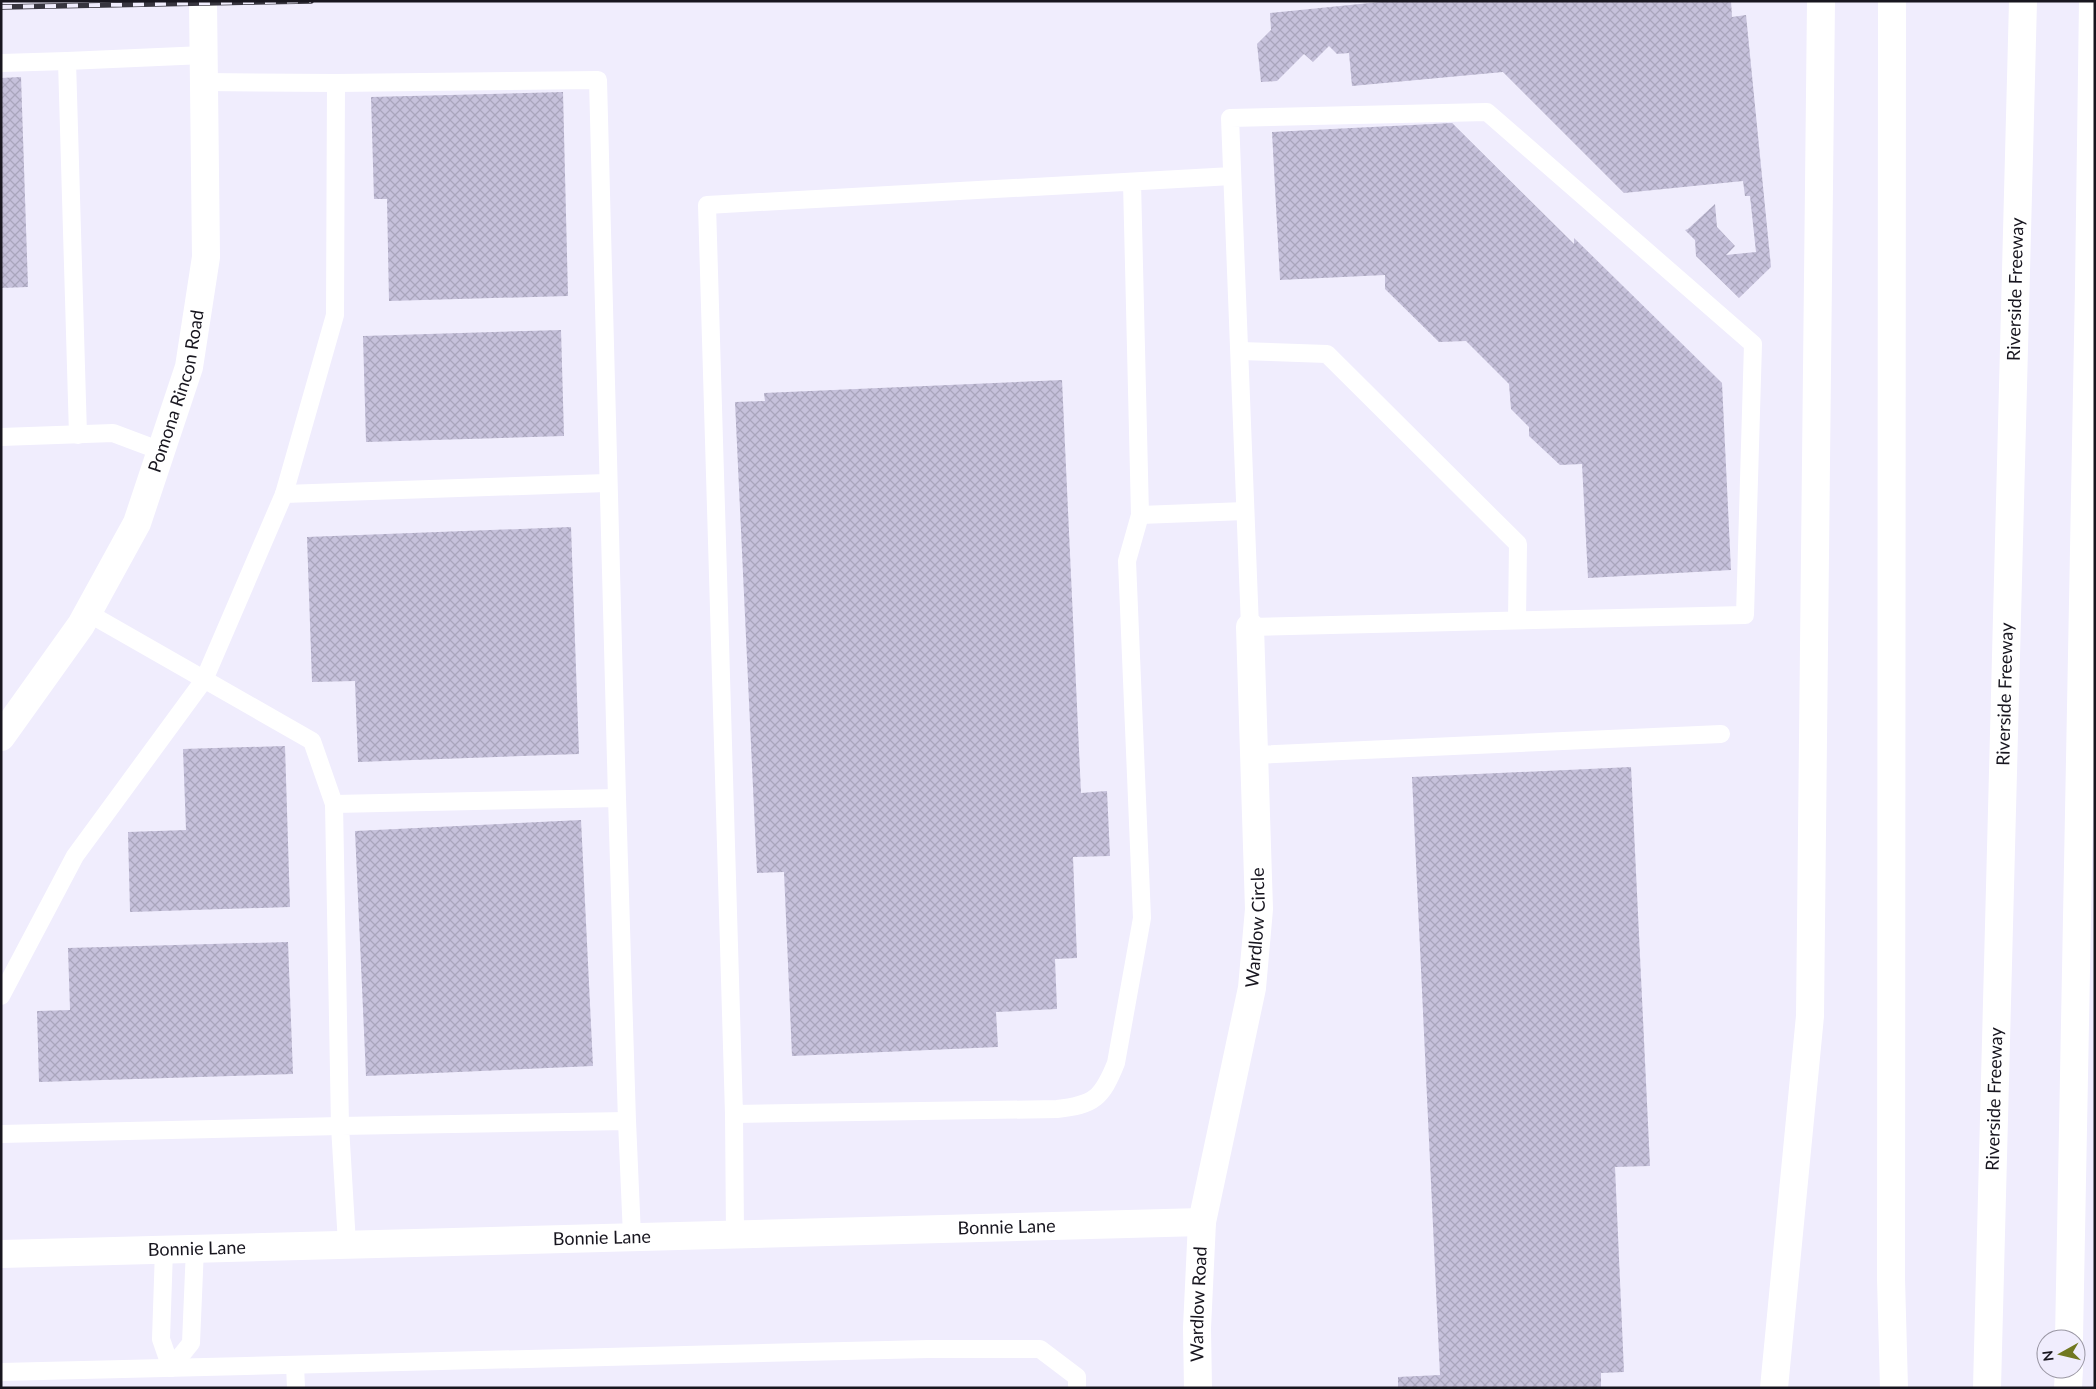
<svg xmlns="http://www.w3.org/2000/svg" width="2096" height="1389" font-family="Lato,sans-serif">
<defs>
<pattern id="building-cross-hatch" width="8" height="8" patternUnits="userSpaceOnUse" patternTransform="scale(1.25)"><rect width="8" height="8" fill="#c6c1db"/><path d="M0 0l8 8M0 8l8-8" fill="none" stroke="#a9a5bc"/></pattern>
</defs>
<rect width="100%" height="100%" fill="#f0edfd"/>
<g fill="url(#building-cross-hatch)">
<polygon points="1390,1 1731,1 1732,17 1746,15 1771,267 1739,298 1696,256 1695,240 1685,230 1688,229 1715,204 1717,227 1735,246 1726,255 1756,252 1750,196 1745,196 1743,181 1624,193 1503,72 1352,86 1349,53 1337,54 1329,46 1313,62 1304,54 1277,81 1261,82 1257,44 1271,30 1270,13"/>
<polygon points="21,77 28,287 1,288 1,78"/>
<polygon points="563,92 568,296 389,301 387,199 374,199 371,97"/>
<polygon points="1452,123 1574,244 1574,238 1722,383 1731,570 1588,578 1582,464 1560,465 1529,436 1529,427 1511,409 1509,384 1466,341 1439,342 1385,289 1385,275 1280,280 1272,132"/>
<polygon points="561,330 564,436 366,442 363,336"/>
<polygon points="1062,380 1081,793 1107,791 1110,856 1073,857 1077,958 1055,959 1057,1009 996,1012 998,1047 792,1056 784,872 757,873 735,402 765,401 764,393"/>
<polygon points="571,527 579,754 358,762 355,681 312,682 307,537"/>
<polygon points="285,746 290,907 130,912 128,832 186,830 183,749"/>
<polygon points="1631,767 1650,1166 1615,1167 1624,1372 1601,1373 1601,1388 1398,1388 1398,1377 1440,1375 1412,777"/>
<polygon points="581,820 593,1066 366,1076 355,831"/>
<polygon points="288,942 293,1074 39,1082 37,1011 70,1010 68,948"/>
</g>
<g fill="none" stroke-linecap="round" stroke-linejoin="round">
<g stroke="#fff" stroke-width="18">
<polyline points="1,63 67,61"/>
<polyline points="204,82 336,83 598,80 617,798"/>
<polygon points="1487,112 1753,344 1745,615 1250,627 1230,118"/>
<path d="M1132,182L1140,515L1127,561L1142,918L1116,1063C1102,1098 1094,1105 1057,1109L734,1114L707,205L1232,176"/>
<polyline points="1240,351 1327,354 1518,544 1517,620"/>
<polyline points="78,435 67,61 204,55"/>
<polyline points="1,437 113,433 161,451"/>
<polyline points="284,494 607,483"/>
<polyline points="1140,515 1245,511"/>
<polyline points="1254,755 1721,734"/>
<polyline points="334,804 617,798 627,1121"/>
<polyline points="1,996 75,856 204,680 284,494 335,315 336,83"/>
<polyline points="734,1114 735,1234"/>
<polyline points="1,1134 340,1126 334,804 312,741 88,613"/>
<polyline points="347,1244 340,1126 627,1121 632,1236"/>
<polyline points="164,1250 161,1339 171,1368 191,1343 195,1248"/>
<polyline points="295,1365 296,1388"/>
<polyline points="1,1372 928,1349 1040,1349 1077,1377 1077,1388"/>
</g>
<g stroke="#fff" stroke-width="28">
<path id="s1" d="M1,1254L1202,1222"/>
<path id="s2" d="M1198,1388L1197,1328L1202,1222L1252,988L1259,909L1250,627"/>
</g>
<path stroke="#fff" stroke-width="28" id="s3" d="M1,737L81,625L137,523L189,367L206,257L203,1"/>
<g stroke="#fff" stroke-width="28">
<polyline points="1892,1 1891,1279 1894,1388"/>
<polyline points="2069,1339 2089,286 2093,1"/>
<polyline points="1774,1388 1810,1016 1821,1"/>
<path id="s4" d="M1987,1388L2023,1"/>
<polyline points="2068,1388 2069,1369"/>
</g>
<g stroke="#37353f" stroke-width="5.5">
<polyline id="rail" points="1,7 311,1"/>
</g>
<use href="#rail" stroke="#f0edfd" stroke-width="4" stroke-dasharray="11" stroke-linecap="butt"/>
</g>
<g text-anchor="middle" stroke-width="4" stroke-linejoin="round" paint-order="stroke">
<g font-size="18" fill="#18161f" stroke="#f0edfd">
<text dy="6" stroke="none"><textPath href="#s4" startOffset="1099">Riverside Freeway</textPath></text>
<text dy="6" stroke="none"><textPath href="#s3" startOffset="392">Pomona Rincon Road</textPath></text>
<text dy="6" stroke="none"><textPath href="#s4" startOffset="694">Riverside Freeway</textPath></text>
<text dy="6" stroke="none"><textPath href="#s2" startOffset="466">Wardlow Circle</textPath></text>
<text dy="6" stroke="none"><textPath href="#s4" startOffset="289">Riverside Freeway</textPath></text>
<text dy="6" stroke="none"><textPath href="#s1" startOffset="1006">Bonnie Lane</textPath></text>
<text dy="6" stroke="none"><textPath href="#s1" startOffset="601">Bonnie Lane</textPath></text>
<text dy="6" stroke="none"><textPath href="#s1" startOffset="196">Bonnie Lane</textPath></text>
<text dy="6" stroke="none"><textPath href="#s2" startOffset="84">Wardlow Road</textPath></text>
</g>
</g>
<rect width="2096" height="1389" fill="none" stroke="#18161f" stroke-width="5"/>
<g transform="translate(2061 1354) rotate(262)"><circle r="24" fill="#f0edfd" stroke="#9a97a4"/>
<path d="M0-4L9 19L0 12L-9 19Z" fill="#717821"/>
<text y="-8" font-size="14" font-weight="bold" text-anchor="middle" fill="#18161f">N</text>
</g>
</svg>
